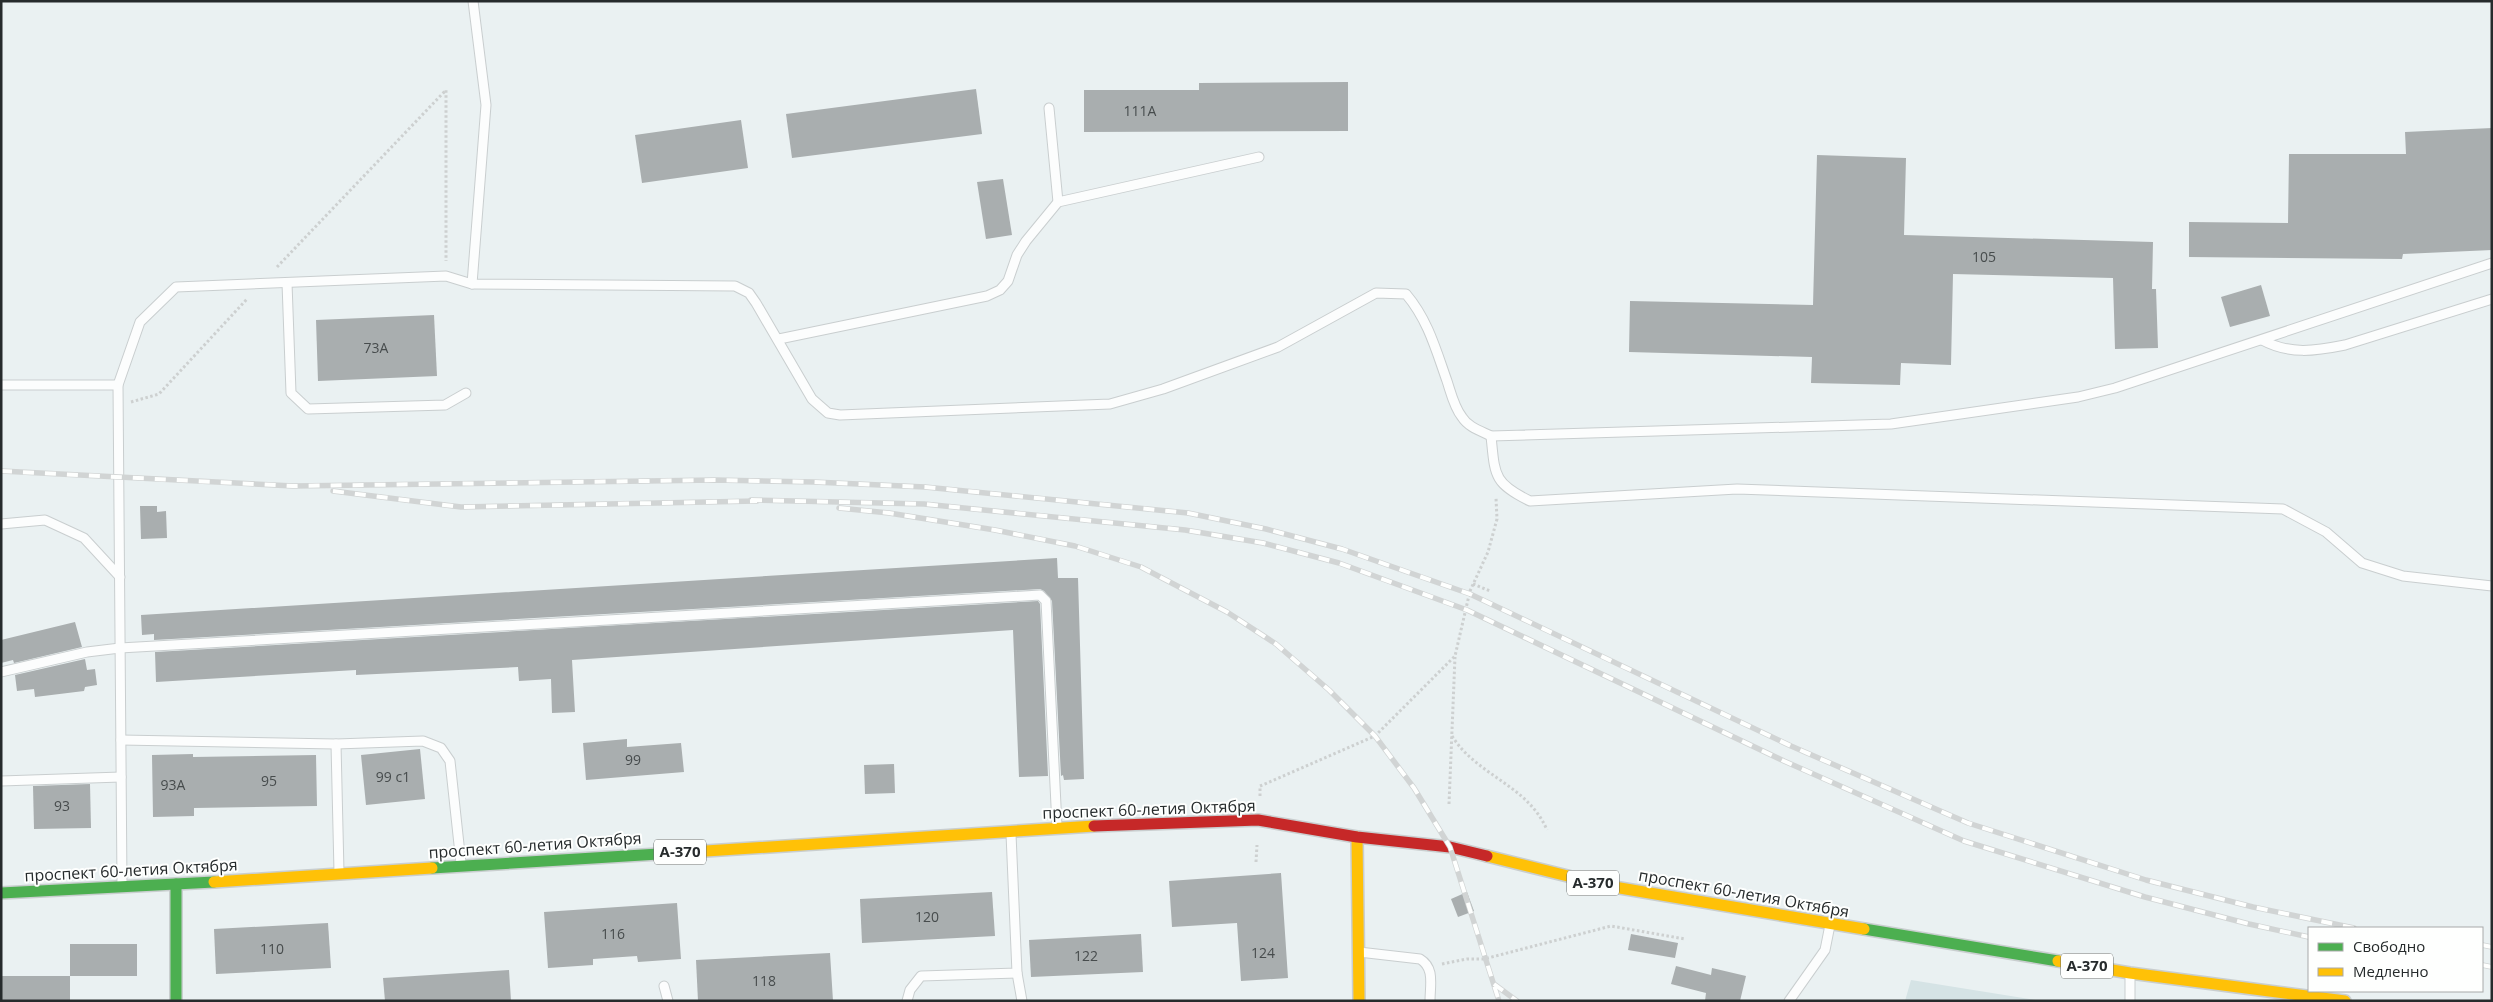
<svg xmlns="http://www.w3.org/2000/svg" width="2493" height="1002" font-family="'Open Sans',sans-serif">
<rect width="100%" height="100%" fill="#eaf1f2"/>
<polygon fill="#d5e3e5" points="1911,980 2042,1001 1905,1001"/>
<g fill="#a9aeaf">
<polygon points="1348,82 1348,131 1084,132 1084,90 1199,90 1199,83"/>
<polygon points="976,89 982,134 792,158 786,114"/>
<polygon points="741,120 748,168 642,183 635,135"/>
<polygon points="2492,128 2492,250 2403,254 2402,259 2189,257 2189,222 2288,223 2289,154 2406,154 2405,132"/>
<polygon points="1817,155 1906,158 1904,235 2153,242 2152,289 2156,289 2158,348 2115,349 2113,278 1953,274 1951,365 1901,363 1900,385 1811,383 1812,357 1629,352 1630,301 1813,305"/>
<polygon points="1003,179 1012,235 986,239 977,182"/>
<polygon points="2261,285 2270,316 2230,327 2221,297"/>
<polygon points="434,315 437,376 318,381 316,320"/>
<polygon points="140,506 157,506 157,512 166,511 167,538 141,539"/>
<polygon points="1057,558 1058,578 1078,578 1084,779 1064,780 1063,775 1061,776 1052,601 1044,591 1040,589 154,640 154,634 142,635 141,615"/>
<polygon points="1038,601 1040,604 1048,776 1019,777 1013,630 572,660 575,712 552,713 551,679 519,681 518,667 356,675 356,670 156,682 155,652"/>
<polygon points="75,622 82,647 14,663 13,660 1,663 1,640"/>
<polygon points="85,659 87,670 95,669 97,685 85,687 84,691 35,697 34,689 17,691 15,675"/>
<polygon points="627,739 627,747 681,743 684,772 586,780 583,743"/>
<polygon points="420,749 425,799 366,805 361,755"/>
<polygon points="193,754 193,757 316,755 317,806 194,808 194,816 153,817 152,755"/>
<polygon points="894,764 895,793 865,794 864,765"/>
<polygon points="90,784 91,828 34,829 33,786"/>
<polygon points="1281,873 1288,978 1241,981 1237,923 1172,927 1169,881"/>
<polygon points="992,892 995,936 862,943 860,899"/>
<polygon points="1467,892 1474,911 1458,917 1451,899"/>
<polygon points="677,903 681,959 638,962 637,956 593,959 593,965 548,968 544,912"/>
<polygon points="328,923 331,968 216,974 214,929"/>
<polygon points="1141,934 1143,972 1031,977 1029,940"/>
<polygon points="1631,934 1678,943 1675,958 1628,950"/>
<rect x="70" y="944" width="67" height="32"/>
<polygon points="830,953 833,1001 698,1001 696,960"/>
<polygon points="1676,966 1711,975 1712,968 1746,976 1740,1001 1705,1001 1706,993 1671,984"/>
<polygon points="509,970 511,1001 385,1001 383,978"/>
<rect x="1" y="976" width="69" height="25"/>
</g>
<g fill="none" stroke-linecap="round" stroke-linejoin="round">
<g stroke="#c9cecf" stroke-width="11">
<g id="lane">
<polyline points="1049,108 1058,202"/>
<polyline points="287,283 291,393 308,409 445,405 466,393"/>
<polyline points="472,284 486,105 473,1"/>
<polyline points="779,339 987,296 1000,290 1008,281 1017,255 1026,241 1058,202 1259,157"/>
<path d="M2262,340C2290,355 2315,351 2345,345L2492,299"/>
<polyline points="1,385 118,385"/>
<path d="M1491,436C1495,475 1493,483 1530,501L1737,489L2283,509L2326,532L2362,563L2403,576L2492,586"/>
<polyline points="1,524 45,520 84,538 120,577"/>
<polyline points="1,672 87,652 120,648 1040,595 1046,601 1057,826"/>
<polyline points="121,740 336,744 423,741 441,748 450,761 461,863"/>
<polyline points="336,744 339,872"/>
<polyline points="1,781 121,777"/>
<path d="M122,885L118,385L140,322L176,287L446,276L472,284L735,286L749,293L756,303L812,399L828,413L840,415L1110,404L1163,389L1278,347L1376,293L1406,294C1428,320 1436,350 1447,381C1451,393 1454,407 1462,417C1468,427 1481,431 1491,436L1891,424L2078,397L2115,388L2492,263"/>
<path d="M1359,952L1420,959C1435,968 1430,985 1430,1001"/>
<polyline points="1017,973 1022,1001"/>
<polyline points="664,986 668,1001"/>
<polyline points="907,1001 910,990 921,976 1017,973 1011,834"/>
<polyline points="1789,1001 1825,950 1830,925"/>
<polyline points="2130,1001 2130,975"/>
</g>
</g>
<g stroke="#c9cecf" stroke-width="14">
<g id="fast">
<polyline points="432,868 675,853"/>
<polyline points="176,884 176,1001"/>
<polyline points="1,893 214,882"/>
<polyline points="1864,929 2058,961"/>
</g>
</g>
<g stroke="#c9cecf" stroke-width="14">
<g id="slow">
<polyline points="1357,837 1359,1001"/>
<polyline points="675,853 1094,826"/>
<polyline points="1487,856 1608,886 1864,929"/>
<polyline points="214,882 432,868"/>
<polyline points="2058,961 2130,973 2345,1001"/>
</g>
</g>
<g stroke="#c9cecf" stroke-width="14">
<polyline id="jam" points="1094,826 1258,820 1357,837 1450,847 1487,856"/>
</g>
<g stroke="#cdd0d0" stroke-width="3" stroke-dasharray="2.5 2.5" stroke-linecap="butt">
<polyline points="277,267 446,90 446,261"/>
<polyline points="131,402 159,394 247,299"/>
<polyline points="1473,584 1490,591"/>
<path d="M1452,736C1477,776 1528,785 1547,830"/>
<polyline points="1260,796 1260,786 1375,736 1455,656 1470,591 1488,552 1497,519 1496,498"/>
<polyline points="1449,804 1455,657"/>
<polyline points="1256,862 1257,845"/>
<polyline points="1442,964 1467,959 1484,959 1611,926 1685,939"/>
</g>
<use href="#lane" stroke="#fcfdfd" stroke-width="9"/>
<use href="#fast" stroke="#4caf50" stroke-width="11"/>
<use href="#slow" stroke="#ffc107" stroke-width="11"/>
<use href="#jam" stroke="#c62828" stroke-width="11"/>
<g stroke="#d1d4d4" stroke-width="5.5">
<g id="rail">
<polyline points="1,471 293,486 715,480 814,482 925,487 1188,513 1266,529 1342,549 1470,594 1791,746 1968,823 2146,880 2253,907 2354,928"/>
<polyline points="333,491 461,507 757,501"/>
<polyline points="751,500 924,504 1185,530 1263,543 1339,563 1467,610 1784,761 1964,841 2145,897 2249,924 2309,937"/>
<polyline points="839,508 889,513 995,530 1075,546 1141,567 1227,612 1276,644 1329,690 1375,736 1414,788 1450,847 1499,1001"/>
<polyline points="2482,945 2492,947"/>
<polyline points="2482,965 2492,967"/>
<polyline points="1494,984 1517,1001"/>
</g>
</g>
<use href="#rail" stroke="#fefffe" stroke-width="4" stroke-dasharray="11" stroke-linecap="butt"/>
</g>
<g text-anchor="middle" stroke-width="4" stroke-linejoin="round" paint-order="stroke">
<g font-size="14" fill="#474c4d">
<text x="1140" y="116">111А</text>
<text x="1984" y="262">105</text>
<text x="376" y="353">73А</text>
<text x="633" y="765">99</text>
<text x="393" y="782">99 с1</text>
<text x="269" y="786">95</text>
<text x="173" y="790">93А</text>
<text x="62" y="811">93</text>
<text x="927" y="922">120</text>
<text x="613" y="939">116</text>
<text x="272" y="954">110</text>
<text x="1263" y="958">124</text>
<text x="1086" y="961">122</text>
<text x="764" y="986">118</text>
</g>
<g fill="#fefffe" stroke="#676b6b" stroke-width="1">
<rect x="654" y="839.5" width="52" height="25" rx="4"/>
<rect x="1567" y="870.5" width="52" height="25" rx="4"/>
<rect x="2061" y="953.5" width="52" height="25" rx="4"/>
</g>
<g font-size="15" font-weight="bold" fill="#262b2c">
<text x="680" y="857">А-370</text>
<text x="1593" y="888">А-370</text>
<text x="2087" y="971">А-370</text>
</g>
<g font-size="16" fill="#262b2c" stroke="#fefffe">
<text transform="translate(1149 809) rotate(-2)" y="6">проспект 60-летия Октября</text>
<text transform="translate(535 845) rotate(-4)" y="6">проспект 60-летия Октября</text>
<text transform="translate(131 870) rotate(-3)" y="6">проспект 60-летия Октября</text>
<text transform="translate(1744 893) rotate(10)" y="6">проспект 60-летия Октября</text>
</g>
</g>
<rect width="2493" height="1002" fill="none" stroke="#262b2c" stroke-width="5"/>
<rect x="2308" y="927" width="175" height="65" fill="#fefffe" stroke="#a8aaaa"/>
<rect x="2318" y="943" width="25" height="8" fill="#4caf50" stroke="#a8aaaa"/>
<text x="2353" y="952" font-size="15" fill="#262b2c">Свободно</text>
<rect x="2318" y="968" width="25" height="8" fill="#ffc107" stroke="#a8aaaa"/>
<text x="2353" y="977" font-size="15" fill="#262b2c">Медленно</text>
</svg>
